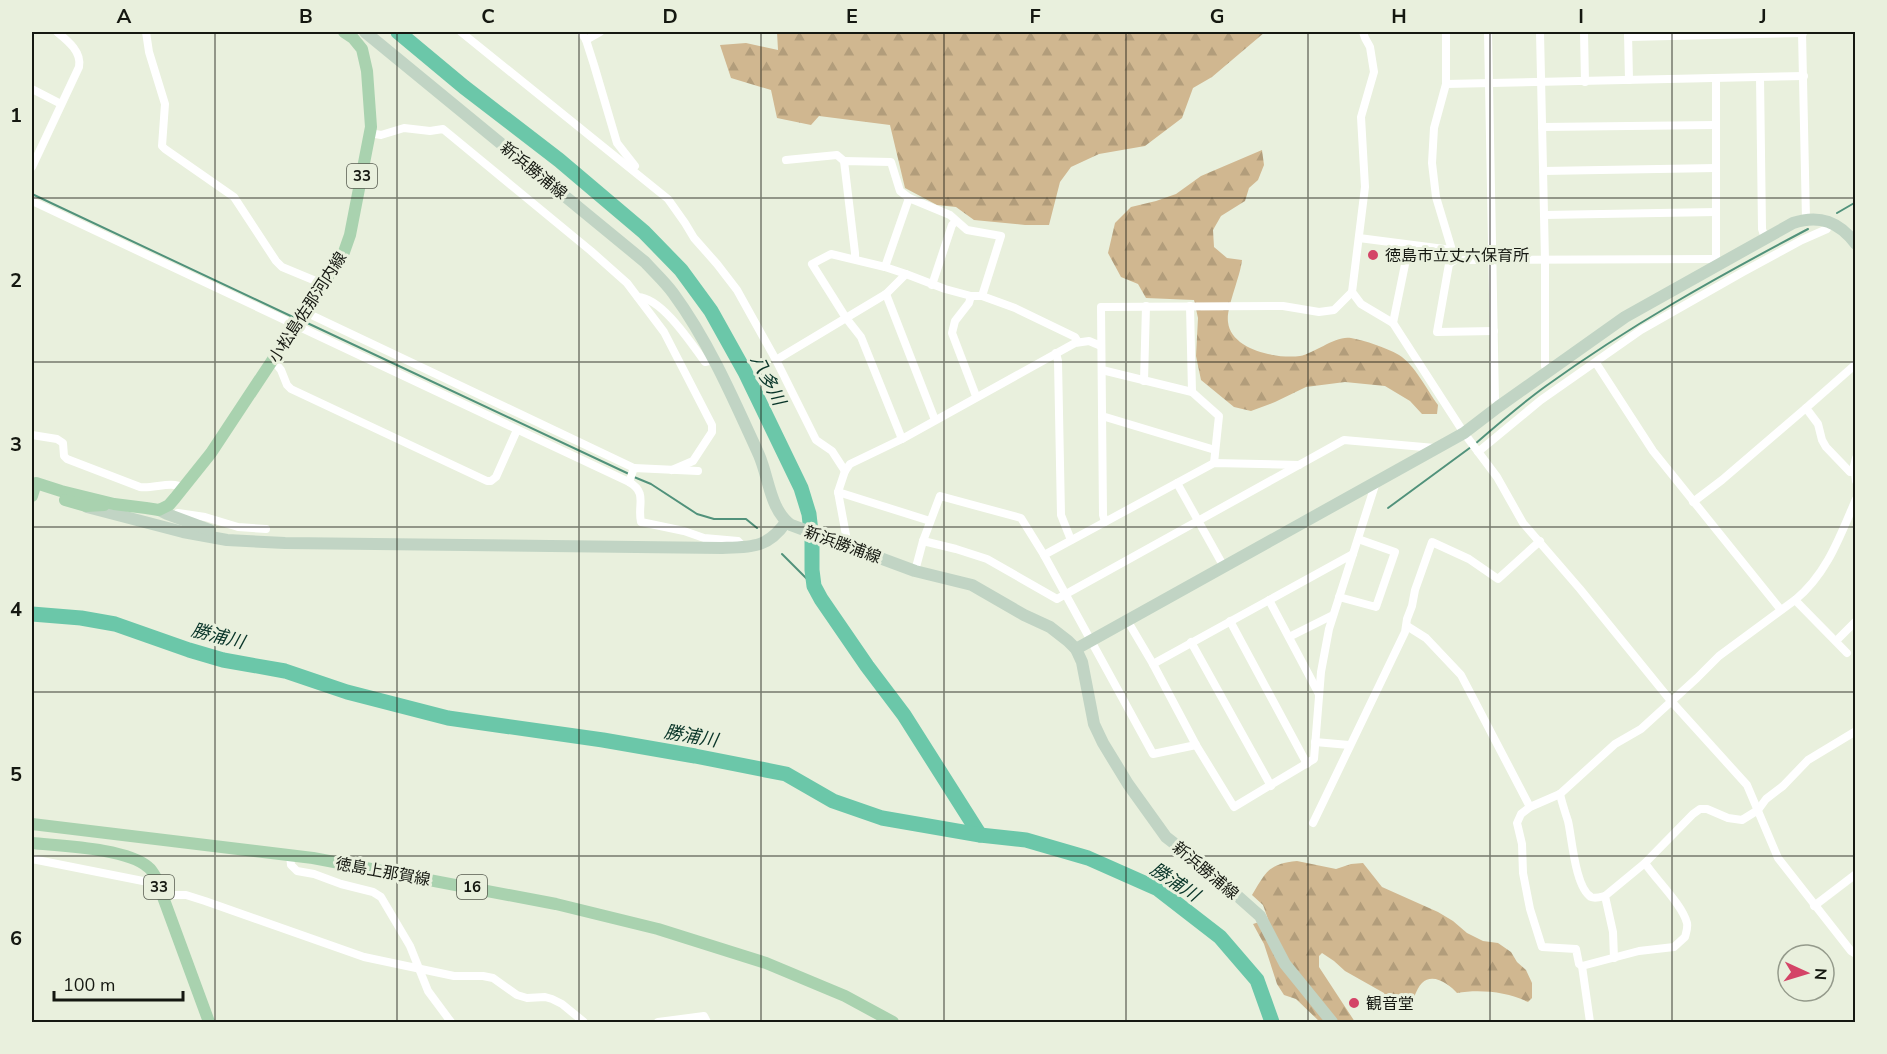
<svg xmlns="http://www.w3.org/2000/svg" width="1887" height="1054" font-family="'Nunito Sans','Noto Sans JP',sans-serif">
<defs>
<pattern id="forest-firs" width="22" height="20" patternUnits="userSpaceOnUse" patternTransform="scale(1.5)"><rect width="22" height="20" fill="#d0b790"/><path d="M5 1l3.5 6h-7zM16 11l3.5 6h-7z" fill="#b29d7b"/></pattern>
</defs>
<rect width="100%" height="100%" fill="#e9f0dd"/>
<g fill="url(#forest-firs)">
<polygon points="777,32 1265,32 1212,77 1193,88 1182,118 1145,146 1099,154 1071,167 1060,182 1049,225 1025,225 974,220 956,207 937,205 905,188 890,125 819,116 811,125 777,118 771,90 731,78 720,45 746,43 778,50"/>
<path d="M1262,150L1264,165L1258,180L1249,188L1245,201L1221,216L1213,230L1214,247L1227,258L1242,260C1240,278 1226,308 1228,322C1231,350 1277,359 1300,356C1315,353 1336,335 1351,338C1366,341 1385,347 1399,355C1415,365 1427,390 1438,405L1437,414H1422L1410,401L1385,386L1345,382L1306,387L1275,402L1251,411L1234,407L1201,380L1196,356L1198,318L1194,300L1146,298L1138,284L1121,277L1108,253L1115,223L1131,207L1156,201L1176,194L1201,176Z"/>
<path d="M1297,861L1336,869L1351,864L1363,863L1382,887L1438,912L1453,921L1467,933L1483,941L1498,943L1511,952L1517,962L1526,970L1532,983V998L1528,1002C1508,992 1480,989 1457,993C1450,985 1433,972 1422,983C1416,989 1412,1003 1409,1011L1400,1012L1389,1006L1384,993L1345,971L1334,961L1322,953L1319,956V967L1355,1022H1320L1296,999L1284,995L1277,984L1264,944L1253,924L1268,919L1263,905L1252,895C1266,872 1268,864 1297,861Z"/>
</g>
<g fill="none" stroke-linecap="round" stroke-linejoin="round">
<g stroke="#51927b" stroke-width="2">
<polyline points="32,194 295,318"/>
<polyline points="1837,213 1856,202"/>
<polyline points="303,321 629,474"/>
<path d="M1475,444C1498,424 1521,404 1546,386C1629,326 1717,277 1808,229"/>
<polyline points="634,477 651,484 697,514 714,519 746,519 757,528"/>
<polyline points="1388,508 1471,447"/>
<polyline points="782,554 814,586"/>
</g>
<g stroke="#6bc7a9" stroke-width="15">
<polyline points="398,32 464,87 559,160 644,232 681,270 711,311 745,372 801,488 809,514 812,541 812,570 814,586 821,599 867,666 904,715 980,835"/>
<polyline points="32,614 81,618 115,624 189,650 223,660 285,671 347,692 448,718 603,740 695,756 786,774 833,801 882,818 980,835 1026,840 1088,858 1158,889 1220,937 1257,980 1272,1022"/>
</g>
<g stroke="#fff" stroke-width="8">
<polyline points="146,32 149,52 165,104 162,146 165,149 234,197 276,261 282,267 323,284"/>
<polyline points="461,32 668,199 685,223 694,238 717,264 737,290 776,360 816,440 832,451 845,471"/>
<polyline points="581,32 586,40 594,65 617,143 635,166"/>
<polyline points="1363,32 1365,38 1370,47 1374,72 1361,117 1365,187 1352,292 1361,304 1393,323 1464,433 1497,477 1523,523 1580,589 1671,701 1747,785 1778,858 1851,951 1856,954"/>
<polyline points="1446,32 1446,84 1434,128 1432,163 1436,197 1455,260"/>
<polyline points="1488,32 1495,401 1498,407"/>
<polyline points="1540,32 1545,260 1545,366 1547,372"/>
<polyline points="1584,32 1585,82"/>
<polyline points="1628,32 1629,80"/>
<polyline points="1802,32 1806,220"/>
<polyline points="1628,37 1803,33"/>
<polyline points="586,40 600,32"/>
<polyline points="1760,77 1762,229 1765,238"/>
<polyline points="1716,78 1716,259 1718,264"/>
<polyline points="1446,84 1804,76"/>
<polyline points="32,89 61,104"/>
<polyline points="1542,127 1716,125"/>
<polyline points="370,133 381,135 404,128 430,131 443,129 591,251 627,283 664,332 712,425 712,432 693,461 672,470"/>
<polyline points="786,160 837,155 844,161"/>
<path d="M32,167L79,67C82,52 68,41 57,32"/>
<polyline points="1543,171 1716,168"/>
<polyline points="32,201 629,482"/>
<polyline points="1544,215 1716,212"/>
<polyline points="1359,238 1452,250"/>
<polyline points="855,259 855,253 844,161 891,162 900,191 909,198"/>
<polyline points="885,267 909,198 950,215 967,230 1001,236 982,296"/>
<polyline points="932,285 952,225 956,221"/>
<polyline points="886,294 935,420"/>
<polyline points="971,296 969,303 955,321 952,333 976,396"/>
<path d="M638,297C662,298 691,343 705,362L713,360"/>
<polyline points="1190,306 1192,392 1219,416 1214,463"/>
<polyline points="305,312 634,468"/>
<polyline points="1393,323 1409,245"/>
<polyline points="1494,331 1437,332 1449,264 1455,260 1716,259"/>
<polyline points="1056,353 1058,361 1061,515 1071,540"/>
<polyline points="273,360 281,370 287,385 291,389 487,481 491,481 496,477 517,430"/>
<polyline points="776,360 886,294 906,274 945,289 971,296 982,296 1015,308 1075,337 1078,342"/>
<polyline points="1596,363 1653,451 1781,610"/>
<polyline points="1102,370 1192,392"/>
<polyline points="1144,381 1146,306"/>
<polyline points="1102,416 1215,450"/>
<path d="M32,435L57,439L63,443L64,456L67,459L140,487C154,489 172,480 183,488"/>
<polyline points="902,439 861,337 846,318 812,264 831,254 885,267 906,274"/>
<polyline points="1478,452 1541,400 1641,330 1743,272 1802,240 1827,229 1829,222"/>
<polyline points="1856,458 1854,466 1856,481"/>
<path d="M698,471L634,468L629,482C648,493 637,505 641,522L684,531L704,538L738,541L744,547"/>
<polyline points="1854,472 1850,472 1826,447 1822,440 1818,424 1806,408 1856,364"/>
<polyline points="1177,483 1224,567"/>
<polyline points="838,492 930,521"/>
<polyline points="1693,502 1722,480 1806,408"/>
<polyline points="178,513 205,517 238,527 266,529"/>
<polyline points="1105,522 1103,515 1101,307 1283,306 1319,312 1334,310 1352,292"/>
<polyline points="923,541 956,549 987,559 1057,599 1344,440 1435,448"/>
<polyline points="848,546 838,492 845,471 850,464 902,439 1075,343 1089,341 1101,346"/>
<polyline points="1044,555 1214,463 1299,465"/>
<polyline points="915,571 923,541 940,496 1021,518 1044,555 1153,754 1196,745"/>
<polyline points="1339,597 1376,607 1395,552 1358,539"/>
<polyline points="1269,600 1319,694"/>
<polyline points="1127,620 1153,664 1196,745 1234,807 1314,759 1321,672 1329,629 1376,482"/>
<polyline points="1230,621 1307,764"/>
<polyline points="1407,626 1426,638 1461,675 1530,807"/>
<polyline points="1289,637 1333,615"/>
<polyline points="1836,641 1856,621"/>
<polyline points="1191,642 1271,786"/>
<path d="M1847,653L1795,600C1827,574 1840,536 1856,499"/>
<polyline points="1153,664 1353,554"/>
<polyline points="1315,742 1349,745"/>
<path d="M1560,794C1562,803 1565,812 1568,821C1572,838 1575,887 1591,897C1595,899 1601,897 1605,896"/>
<polyline points="1313,823 1405,632 1407,619 1412,606 1415,590 1432,542 1469,559 1498,579 1540,541"/>
<polyline points="290,855 291,865 297,871 314,874 341,884 373,892 381,897 410,946 428,991 451,1022"/>
<polyline points="32,859 158,884"/>
<polyline points="163,895 186,895 205,901 364,957 454,976 483,976 493,978 517,995 527,998 545,997 552,999 562,1004 584,1022"/>
<polyline points="1814,906 1856,874"/>
<polyline points="1614,958 1613,932 1605,896 1645,863 1693,814 1700,809 1707,809 1728,818 1742,820 1758,810 1766,799 1783,786 1808,760 1856,731"/>
<polyline points="1582,966 1579,964 1576,949 1542,947 1530,909 1523,873 1522,844 1517,823 1521,814 1530,807 1560,794 1615,744 1641,729 1697,678 1719,656 1795,600"/>
<polyline points="658,1022 704,1016 707,1022"/>
<path d="M1590,1022L1582,966L1639,951L1674,947L1685,937C1686,933 1688,928 1687,923C1682,904 1656,880 1645,863"/>
</g>
<g stroke="#c1d4c4" stroke-width="12">
<path d="M365,32L645,262C654,272 665,282 673,293C709,342 734,400 759,455C769,478 770,510 791,525L915,571L972,585L1024,615L1050,627L1068,641L1076,649L1082,662L1094,724L1103,743L1128,784L1166,837L1225,883L1233,892L1260,916L1285,964L1332,1022"/>
<path d="M87,507L183,532L227,540L285,543L722,548C752,547 768,548 786,522"/>
<polyline points="159,510 167,514 210,530"/>
<path d="M1076,649L1464,433L1498,407L1625,317L1793,223C1820,214 1839,222 1856,244"/>
</g>
<g stroke="#a9d2af" stroke-width="12">
<polyline points="32,496 36,483 61,491 114,504 146,508 159,510 169,505 175,498 211,453 344,252 350,235 371,127 367,71 362,49 353,38 344,32"/>
<polyline points="65,500 86,506 104,505"/>
<polyline points="32,824 313,858 556,904 658,929 766,963 845,996 893,1022"/>
<path d="M32,843C60,846 127,848 148,867C152,870 154,874 156,878L209,1022"/>
</g>
</g>
<path fill="none" stroke="#151811" stroke-width="1.5" stroke-opacity="0.55" d="M215,32V1022M397,32V1022M579,32V1022M761,32V1022M944,32V1022M1126,32V1022M1308,32V1022M1490,32V1022M1672,32V1022M32,198H1856M32,362H1856M32,527H1856M32,692H1856M32,856H1856"/>
<g fill="#d44467" stroke="#e9f0dd" stroke-width="2">
<circle cx="1373" cy="255" r="6"/>
<circle cx="1354" cy="1003" r="6"/>
</g>
<g text-anchor="middle" stroke-width="6" stroke-linejoin="round" paint-order="stroke">
<g fill="#e9f0dd" stroke="#55594e" stroke-width="1.5">
<rect x="347" y="164" width="30" height="24" rx="4.5"/>
<rect x="144" y="875" width="30" height="24" rx="4.5"/>
<rect x="457" y="875" width="30" height="24" rx="4.5"/>
</g>
<g font-size="15" font-weight="bold" fill="#151811">
<text x="362" y="181">33</text>
<text x="159" y="892">33</text>
<text x="472" y="892">16</text>
</g>
<g font-size="16" fill="#151811" stroke="#e9f0dd">
<text transform="translate(534 170) rotate(39)" y="6">新浜勝浦線</text>
<text transform="translate(307 307) rotate(-57)" y="6">小松島佐那河内線</text>
<text transform="translate(843 544) rotate(20)" y="6">新浜勝浦線</text>
<text transform="translate(1206 870) rotate(40)" y="6">新浜勝浦線</text>
<text transform="translate(383 871) rotate(10)" y="6">徳島上那賀線</text>
</g>
<g font-size="16" fill="#151811" stroke="#e9f0dd" text-anchor="start">
<text x="1385" y="261">徳島市立丈六保育所</text>
<text x="1366" y="1009">観音堂</text>
</g>
<g font-size="18" font-style="italic" fill="#083428" stroke="#e9f0dd">
<text transform="translate(768 380) rotate(63)" y="6">八多川</text>
<text transform="translate(218 636) rotate(14)" y="6">勝浦川</text>
<text transform="translate(691 736) rotate(10)" y="6">勝浦川</text>
<text transform="translate(1175 882) rotate(33)" y="6">勝浦川</text>
</g>
</g>
<rect width="1887" height="1054" fill="none" stroke="#e9f0dd" stroke-width="66"/>
<g transform="translate(1806 973) rotate(94)"><circle r="28" fill="#e9f0dd" stroke="#949a8b" stroke-width="1.5"/>
<path d="M0-4.5L10 22L0 15L-10 22Z" fill="#d44467"/>
<text y="-9" font-size="16" font-weight="bold" text-anchor="middle" fill="#151811">N</text>
</g>
<path d="M54 991v9h129v-9" fill="none" stroke="#151811" stroke-width="3"/>
<text x="63" y="991" font-size="18" fill="#151811" stroke="#e9f0dd" stroke-width="4.5" paint-order="stroke">100 m</text>
<rect x="33" y="33" width="1821" height="988" fill="none" stroke="#151811" stroke-width="2"/>
<g font-size="20" text-anchor="middle" font-weight="bold" fill="#151811">
<text x="124" y="23">A</text>
<text x="306" y="23">B</text>
<text x="488" y="23">C</text>
<text x="670" y="23">D</text>
<text x="852" y="23">E</text>
<text x="1035" y="23">F</text>
<text x="1217" y="23">G</text>
<text x="1399" y="23">H</text>
<text x="1581" y="23">I</text>
<text x="1763" y="23">J</text>
<text x="16" y="122">1</text>
<text x="16" y="287">2</text>
<text x="16" y="451">3</text>
<text x="16" y="616">4</text>
<text x="16" y="781">5</text>
<text x="16" y="945">6</text>
</g>
</svg>
